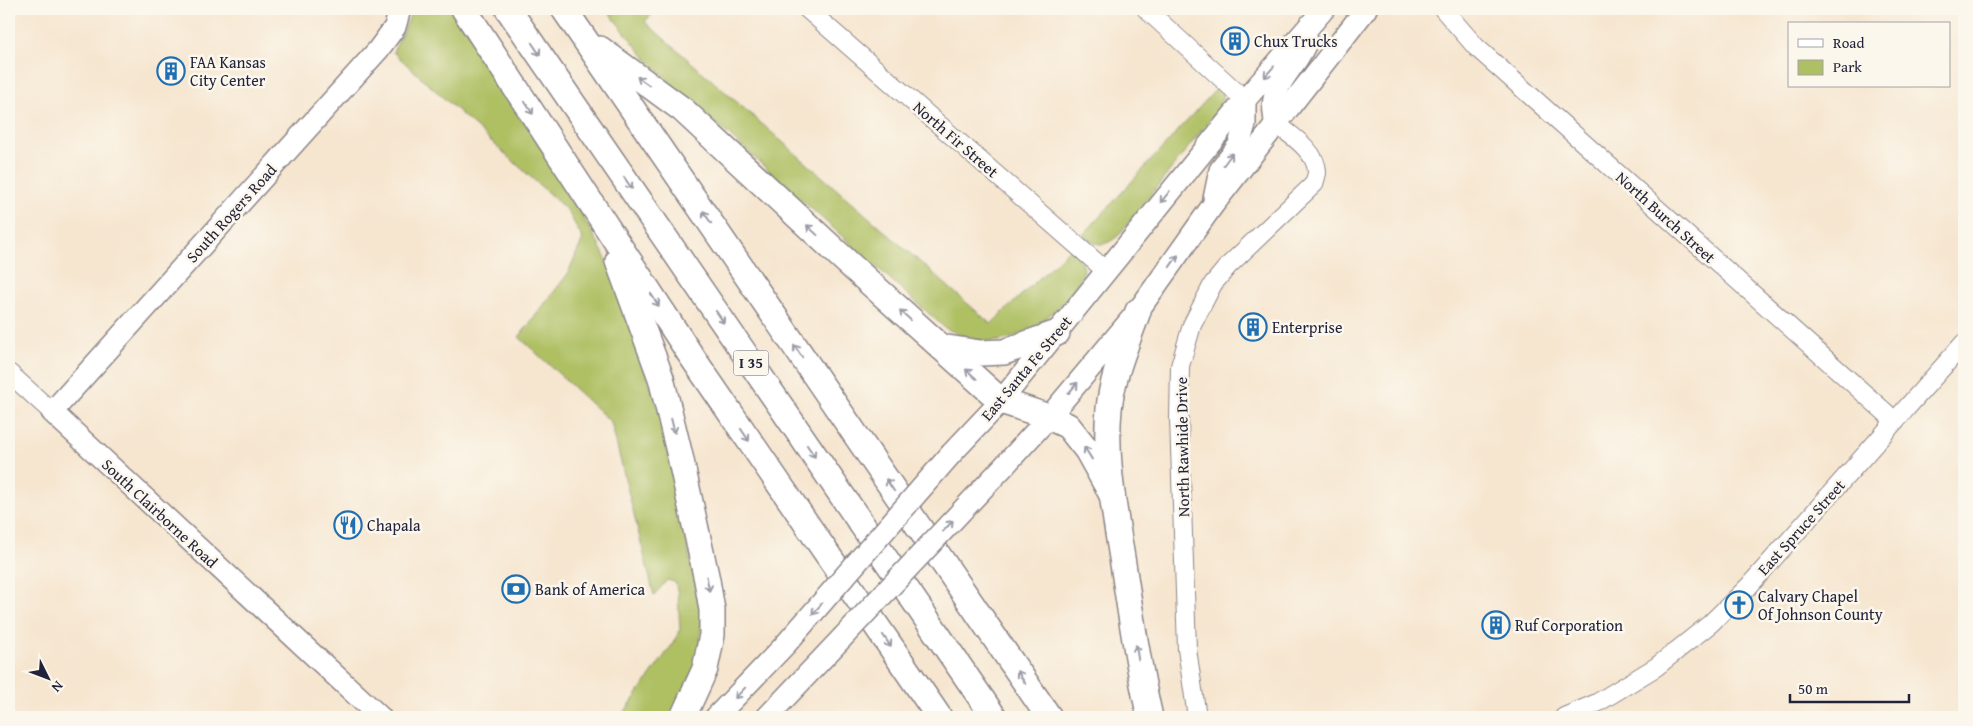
<svg xmlns="http://www.w3.org/2000/svg" width="1973" height="726" font-family="'Gentium Book Plus',serif">
<rect width="100%" height="100%" fill="#fbf7ec"/>
<filter id="ink" filterUnits="userSpaceOnUse"><feTurbulence type="fractalNoise" baseFrequency=".02" numOctaves="2"/><feDisplacementMap in="SourceGraphic" scale="10" xChannelSelector="R" yChannelSelector="G"/><feConvolveMatrix kernelMatrix="1 2 1 2 8 2 1 2 1" color-interpolation-filters="sRGB"/></filter>
<filter id="wash" filterUnits="userSpaceOnUse"><feTurbulence type="fractalNoise" baseFrequency=".0096" numOctaves="4" result="noise"/><feDisplacementMap in="SourceGraphic" scale="20" xChannelSelector="R" yChannelSelector="G"/><feGaussianBlur stdDeviation="1.12" result="paint"/><feColorMatrix in="noise" values="0 0 0 0 0 0 0 0 0 0 0 0 0 0 0 0 0 1.4 0 .05"/><feComposite in="paint" operator="in"/></filter>
<g filter="url(#wash)">
<rect width="100%" height="100%" fill="#f6e6d0"/>
<g fill="#afc064" stroke="#687150">
<polygon points="411,9 454,9 568,191 598,243 613,273 659,411 702,617 699,659 674,711 670,717 621,717 672,645 680,630 678,594 675,582 667,580 654,595 611,422 519,337 567,275 583,239 567,210 393,52 409,19"/>
<path d="M606,9H656L645,22L991,324L1071,248L1082,262L1084,270C1072,301 1031,337 998,341C979,343 962,336 945,328L674,86L644,56Z"/>
<path d="M1219,86L1224,94L1221,106L1119,235C1105,247 1096,247 1083,235Z"/>
</g>
</g>
<g filter="url(#ink)">
<g fill="none" stroke-linecap="round" stroke-linejoin="round">
<g stroke="#8c8486" stroke-width="20">
<g id="minor">
<polyline points="807,9 1105,270"/>
<polyline points="1146,9 1245,100"/>
<polyline points="1443,9 1476,47 1895,421"/>
<polyline points="9,373 52,412"/>
<path d="M1197,717L1187,649L1179,419L1180,366L1192,325L1213,284L1228,266L1314,184C1315,180 1317,175 1317,172C1317,151 1289,134 1275,123"/>
<polyline points="1564,717 1597,703 1656,667 1710,624 1749,586 1964,343"/>
</g>
</g>
<g stroke="#8c8486" stroke-width="24">
<g id="major">
<path d="M1275,123C1275,116 1272,106 1274,99C1279,77 1300,62 1307,40"/>
<polyline points="1214,199 1220,170 1239,145 1245,124 1245,100"/>
<polyline points="952,453 1001,401 1245,100 1324,9"/>
<polyline points="1006,464 1049,417 1138,311 1213,205 1366,9"/>
<polyline points="380,717 52,412 378,50 395,27 400,9"/>
<polyline points="716,717 785,645"/>
<polyline points="767,717 842,638"/>
</g>
</g>
<g stroke="#8c8486" stroke-width="28">
<g id="highway">
<polyline points="464,9 690,354 939,717"/>
<polyline points="508,9 994,717"/>
<polyline points="564,9 1049,717"/>
<polyline points="600,49 683,110 848,263 1001,401 1049,417 1068,426 1087,450 1112,495"/>
<polyline points="618,261 661,378 680,456 707,580 712,610 712,635 705,669 683,717"/>
<path d="M1138,311C1127,343 1112,376 1109,409C1104,461 1115,513 1123,564C1131,615 1138,667 1150,717"/>
<polyline points="941,347 980,353 1004,352 1057,333"/>
</g>
</g>
<use href="#minor" stroke="#fff" stroke-width="18"/>
<use href="#major" stroke="#fff" stroke-width="21"/>
<use href="#highway" stroke="#fff" stroke-width="25"/>
<g stroke="#8c8486" stroke-width="24" stroke-linecap="butt">
<g id="major-bridge">
<polyline points="842,638 1006,464"/>
<polyline points="785,645 952,453"/>
</g>
</g>
<use href="#major-bridge" stroke="#fff" stroke-width="21"/>
</g>
<defs><path id="oneway-shaft" d="M-6 0H5M1.5-3L5.5 0L1.5 3" fill="none" stroke-width="1.6" stroke-linecap="round" stroke-linejoin="round" transform="scale(1.25)"/></defs>
<g stroke="#9c9ca7">
<use href="#oneway-shaft" transform="translate(536 49) rotate(56)"/>
<use href="#oneway-shaft" transform="translate(1269 72) rotate(131)"/>
<use href="#oneway-shaft" transform="translate(643 81) rotate(-144)"/>
<use href="#oneway-shaft" transform="translate(529 108) rotate(57)"/>
<use href="#oneway-shaft" transform="translate(1228 159) rotate(-53)"/>
<use href="#oneway-shaft" transform="translate(628 183) rotate(56)"/>
<use href="#oneway-shaft" transform="translate(1165 197) rotate(129)"/>
<use href="#oneway-shaft" transform="translate(707 217) rotate(-124)"/>
<use href="#oneway-shaft" transform="translate(812 230) rotate(-137)"/>
<use href="#oneway-shaft" transform="translate(1174 261) rotate(-55)"/>
<use href="#oneway-shaft" transform="translate(655 300) rotate(57)"/>
<use href="#oneway-shaft" transform="translate(905 315) rotate(-138)"/>
<use href="#oneway-shaft" transform="translate(720 317) rotate(56)"/>
<use href="#oneway-shaft" transform="translate(798 351) rotate(-124)"/>
<use href="#oneway-shaft" transform="translate(971 374) rotate(-138)"/>
<use href="#oneway-shaft" transform="translate(1073 388) rotate(-50)"/>
<use href="#oneway-shaft" transform="translate(673 426) rotate(76)"/>
<use href="#oneway-shaft" transform="translate(745 435) rotate(56)"/>
<use href="#oneway-shaft" transform="translate(811 451) rotate(56)"/>
<use href="#oneway-shaft" transform="translate(1088 453) rotate(-122)"/>
<use href="#oneway-shaft" transform="translate(890 485) rotate(-124)"/>
<use href="#oneway-shaft" transform="translate(948 526) rotate(-47)"/>
<use href="#oneway-shaft" transform="translate(708 584) rotate(80)"/>
<use href="#oneway-shaft" transform="translate(817 609) rotate(131)"/>
<use href="#oneway-shaft" transform="translate(887 641) rotate(56)"/>
<use href="#oneway-shaft" transform="translate(1137 652) rotate(-99)"/>
<use href="#oneway-shaft" transform="translate(1021 677) rotate(-124)"/>
<use href="#oneway-shaft" transform="translate(740 693) rotate(134)"/>
</g>
</g>
<defs>
<g id="building-ring" transform="scale(1.4375)"><circle r="9.5" fill="#fbf7ec" stroke="#1f6fb2" stroke-width="1.5"/><path d="M-4-6H4V6H1V3H-1V6H-4ZM-2.5-4.3h1.7v1.8h-1.7ZM.8-4.3h1.7v1.8H.8ZM-2.5-1h1.7V.8h-1.7ZM.8-1h1.7V.8H.8Z" fill="#1f6fb2"/></g>
<g id="restaurant-ring" transform="scale(1.4375)"><circle r="9.5" fill="#fbf7ec" stroke="#1f6fb2" stroke-width="1.5"/><path d="M-5-6h1v4h1v-4h1v4h1v-4h1v5L-1.5 .5V6h-2V.5L-5-1ZM5-6V6H3V1.5H1.5Q1.5-4 5-6Z" fill="#1f6fb2"/></g>
<g id="bank-ring" transform="scale(1.4375)"><circle r="9.5" fill="#fbf7ec" stroke="#1f6fb2" stroke-width="1.5"/><path d="M-6-4H6V4H-6ZM0-2.3a2.3 2.3 0 1 0 0 4.6a2.3 2.3 0 1 0 0-4.6Z" fill="#1f6fb2"/></g>
<g id="church-ring" transform="scale(1.4375)"><circle r="9.5" fill="#fbf7ec" stroke="#1f6fb2" stroke-width="1.5"/><path d="M-1.2-6h2.4v3.5h3.3v2.4h-3.3V6h-2.4V-.1h-3.3v-2.4h3.3Z" fill="#1f6fb2"/></g>
</defs>
<g fill-rule="evenodd">
<use href="#building-ring" x="1235" y="41"/>
<use href="#building-ring" x="171" y="71"/>
<use href="#building-ring" x="1253" y="327"/>
<use href="#restaurant-ring" x="348" y="525"/>
<use href="#bank-ring" x="516" y="589"/>
<use href="#church-ring" x="1739" y="605"/>
<use href="#building-ring" x="1496" y="625"/>
</g>
<g text-anchor="middle" stroke-width="5" stroke-linejoin="round" paint-order="stroke">
<rect fill="#fbf7ec" stroke="#636270" stroke-width="1" x="733.5" y="350.5" width="35" height="25" rx="4"/>
<g font-size="15" font-weight="bold" fill="#22223b">
<text x="751" y="368">I 35</text>
</g>
<g font-size="16" fill="#22223b" stroke="#fbf7ec" text-anchor="start">
<text x="1254" y="47">Chux Trucks</text>
<text x="190" y="68">FAA Kansas<tspan x="190" dy="18">City Center</tspan></text>
<text x="1272" y="333">Enterprise</text>
<text x="367" y="531">Chapala</text>
<text x="535" y="595">Bank of America</text>
<text x="1758" y="602">Calvary Chapel<tspan x="1758" dy="18">Of Johnson County</tspan></text>
<text x="1515" y="631">Ruf Corporation</text>
</g>
<g font-size="16" fill="#22223b" stroke="#fbf7ec">
<text transform="translate(956 139) rotate(41)" y="6">North Fir Street</text>
<text transform="translate(231 213) rotate(-48)" y="6">South Rogers Road</text>
<text transform="translate(1666 217) rotate(42)" y="6">North Burch Street</text>
<text transform="translate(1026 368) rotate(-50)" y="6">East Santa Fe Street</text>
<text transform="translate(1182 447) rotate(-91)" y="6">North Rawhide Drive</text>
<text transform="translate(160 513) rotate(43)" y="6">South Clairborne Road</text>
<text transform="translate(1801 527) rotate(-48)" y="6">East Spruce Street</text>
</g>
</g>
<rect width="1973" height="726" fill="none" stroke="#fbf7ec" stroke-width="30"/>
<rect x="1788" y="22" width="162" height="65" fill="#fbf7ec" stroke="#a4a2a5"/>
<rect x="1798" y="39" width="25" height="8" fill="#ffffff" stroke="#a4a2a5"/>
<text x="1833" y="48" font-size="15" fill="#22223b">Road</text>
<rect x="1798" y="60" width="25" height="15" fill="#afc064" stroke="#a4a2a5"/>
<text x="1833" y="72" font-size="15" fill="#22223b">Park</text>
<g transform="translate(48 678) rotate(132)" stroke="#fbf7ec" stroke-width="4" paint-order="stroke">
<path d="M0-4L9 19L0 12L-9 19Z" fill="#22223b"/>
<text y="-8" font-size="14" font-weight="bold" text-anchor="middle" fill="#22223b">N</text>
</g>
<path d="M1790 694v8h119v-8" fill="none" stroke="#22223b" stroke-width="2.5"/>
<text x="1798" y="694" font-size="15" fill="#22223b" stroke="#fbf7ec" stroke-width="4" paint-order="stroke">50 m</text>
</svg>
